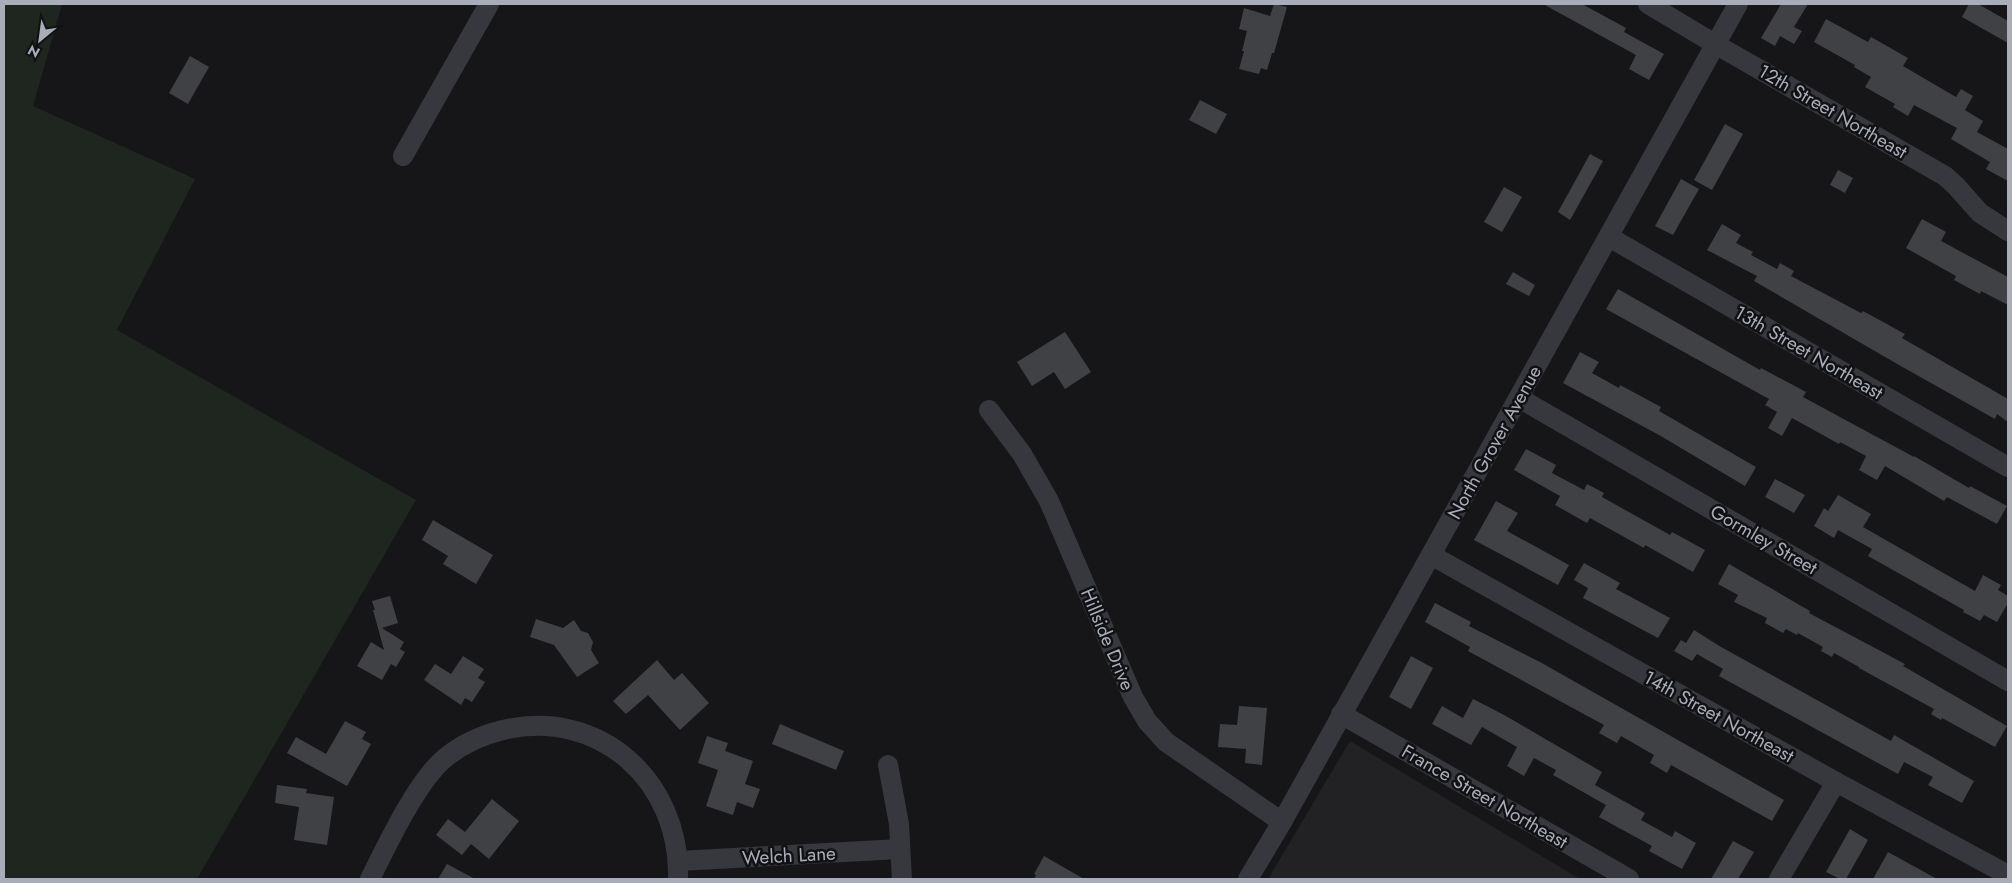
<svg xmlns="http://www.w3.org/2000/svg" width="2012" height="883" font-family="Jost,sans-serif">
<rect width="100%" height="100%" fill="#161618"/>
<polygon fill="#222225" points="1350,741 1580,879 1268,879"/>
<polygon fill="#1e261f" points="4,4 62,4 33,106 195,179 117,330 416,500 197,879 4,879"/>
<g fill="#404145">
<polygon points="1274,4 1287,7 1274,53 1272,53 1267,70 1261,68 1259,74 1239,69 1244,51 1242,51 1247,31 1239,29 1244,8 1270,16"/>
<polygon points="1543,4 1582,4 1626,28 1624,32 1664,54 1649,80 1629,69 1636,55"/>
<polygon points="1781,4 1808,4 1794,27 1802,31 1794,44 1780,36 1775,46 1761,38"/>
<polygon points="1969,4 1978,4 2008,21 2008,43 1962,17"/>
<polygon points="1826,19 1868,42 1871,37 1908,58 1903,66 1956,97 1961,89 1973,96 1965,110 1983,121 1977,132 2008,149 2008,181 1986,169 1990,162 1951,139 1957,128 1914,105 1908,116 1893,107 1895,104 1865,87 1871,77 1854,67 1855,65 1814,42"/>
<polygon points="190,56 209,67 188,104 169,93"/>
<polygon points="1200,100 1227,114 1216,134 1189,120"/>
<polygon points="1725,124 1743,134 1712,190 1694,180"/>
<polygon points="1590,154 1603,161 1570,220 1558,212"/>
<polygon points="1838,170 1853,178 1845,193 1830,185"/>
<polygon points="1681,179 1699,189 1673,235 1655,226"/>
<polygon points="1504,187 1522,197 1502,232 1484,222"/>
<polygon points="1922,219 1946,232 1941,241 2008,277 2008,305 1981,291 1980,294 1954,280 1956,276 1906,248"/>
<polygon points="1722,224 1741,235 1736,243 1753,252 1751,255 1777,269 1780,263 1794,271 1791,276 1861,313 1863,311 1905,334 1902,338 2008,399 2008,422 1997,414 1995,419 1899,365 1754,281 1757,276 1707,250"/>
<polygon points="1513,272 1535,285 1529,296 1506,284"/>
<polygon points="1618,289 1760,370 1761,368 1806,392 1803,397 1914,457 1914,456 1969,488 1970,486 2007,506 1997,524 1947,497 1944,501 1885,466 1877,480 1859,470 1866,456 1840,442 1839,444 1792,418 1782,436 1768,428 1777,412 1765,405 1769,399 1606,309"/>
<polygon points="1065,332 1091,372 1065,389 1054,372 1032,386 1017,362"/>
<polygon points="1580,352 1599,362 1592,373 1619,388 1620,385 1661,407 1659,411 1756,467 1745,486 1659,435 1563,383"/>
<polygon points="1526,449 1556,465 1552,473 1584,490 1587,484 1604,493 1602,497 1670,535 1672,532 1705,550 1693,572 1645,545 1644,548 1590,518 1587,523 1555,505 1560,496 1514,470"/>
<polygon points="1775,479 1805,495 1794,513 1765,497"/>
<polygon points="1838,495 1871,514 1863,527 1975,591 1983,575 2001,585 1998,590 2008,596 2008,603 1997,622 1984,615 1980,621 1963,612 1964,610 1868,556 1872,549 1838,530 1834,538 1814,526 1824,508 1828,511"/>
<polygon points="1496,501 1518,513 1507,531 1569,565 1558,585 1474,540"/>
<polygon points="433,520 493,555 476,584 443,564 448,556 422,540"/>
<polygon points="1584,563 1620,583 1616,589 1670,618 1658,638 1583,598 1588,588 1574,580"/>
<polygon points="1729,564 1810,611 1809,613 1905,664 1903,666 2007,726 1995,747 1942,718 1941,720 1931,714 1934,709 1859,668 1859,667 1834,653 1832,657 1821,651 1823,647 1798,633 1797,635 1786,629 1783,633 1765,623 1767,618 1734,602 1738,595 1718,584"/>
<polygon points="390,596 398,623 382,628 404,642 400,649 405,652 396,667 391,664 382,680 357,666 371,642 384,650 373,610 375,610 372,601"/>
<polygon points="1435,603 1471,622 1469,626 1540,662 1784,800 1772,821 1671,765 1667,773 1650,763 1654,755 1621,736 1617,743 1599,733 1604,725 1468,651 1470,647 1425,622"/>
<polygon points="536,619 563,628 574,620 581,631 588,633 593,642 591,650 599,663 577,677 554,645 530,637"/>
<polygon points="1694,630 1721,647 1891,741 1894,735 1974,781 1962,803 1928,785 1933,777 1904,762 1898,774 1719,676 1723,669 1697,654 1692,661 1674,651 1681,640 1686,643"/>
<polygon points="463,656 484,669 478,678 485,682 472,702 465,698 461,705 424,680 435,664 451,674"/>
<polygon points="1411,656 1433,668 1411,709 1389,697"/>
<polygon points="657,660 674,680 682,673 709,703 680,730 648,695 626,714 613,701"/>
<polygon points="1473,699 1506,716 1602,772 1595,785 1645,813 1641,820 1672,837 1675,831 1696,843 1682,869 1649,851 1652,846 1599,817 1606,805 1553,775 1556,770 1534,758 1524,776 1507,766 1517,747 1482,727 1471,745 1432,724 1442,706 1463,718"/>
<polygon points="1239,706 1267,708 1262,765 1245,763 1246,749 1218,747 1220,724 1237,725"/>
<polygon points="345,721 366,732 362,739 371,744 347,786 287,753 296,737 326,754"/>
<polygon points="780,724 844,751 836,770 772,744"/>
<polygon points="707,736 728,743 725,751 753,761 745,784 760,789 753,808 737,802 733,815 706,806 718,770 698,763"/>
<polygon points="277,785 307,789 306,793 334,797 327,845 294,840 299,807 275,803"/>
<polygon points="492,799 519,821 489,859 471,844 462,855 436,835 448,819 465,832"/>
<polygon points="1850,829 1868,840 1846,879 1840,879 1826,872"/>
<polygon points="1733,841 1754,852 1738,879 1711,879"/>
<polygon points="1888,852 1937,879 1873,879"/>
<polygon points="1044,856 1084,879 1034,879 1036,875 1034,874"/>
<polygon points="447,864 475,879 438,879"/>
</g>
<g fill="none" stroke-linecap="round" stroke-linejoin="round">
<g stroke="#37383d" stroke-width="20">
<polyline points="1648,4 1715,44 1945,176 1956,186 1980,213 2008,231"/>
<polyline points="403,156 489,4"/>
<polyline points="1609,237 2008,467"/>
<polyline points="1519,398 2008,681"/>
<polyline points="989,410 1022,454 1049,501 1133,697 1147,721 1166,742 1282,822"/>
<polyline points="1431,555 1836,782 2008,875"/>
<polyline points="1341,714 1629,879"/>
<polyline points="888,765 899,824 902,879"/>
<polyline points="679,861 900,849"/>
<path d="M370,879C387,845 417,781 445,758C462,744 482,735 503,730C600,707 681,782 678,879"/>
<polyline points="1248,879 1282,822 1738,4"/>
<polyline points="1779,879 1836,782"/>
</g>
</g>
<g text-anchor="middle" stroke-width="5" stroke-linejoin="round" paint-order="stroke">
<g font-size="19" fill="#a8adb8" stroke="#111113">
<text transform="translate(1833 111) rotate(30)" y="7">12th Street Northeast</text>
<text transform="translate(1809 352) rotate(30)" y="7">13th Street Northeast</text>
<text transform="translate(1494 442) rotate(-61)" y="7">North Grover Avenue</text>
<text transform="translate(1764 539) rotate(30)" y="7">Gormley Street</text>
<text transform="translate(1108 639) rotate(67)" y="7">Hillside Drive</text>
<text transform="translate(1719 716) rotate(29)" y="7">14th Street Northeast</text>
<text transform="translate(1485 796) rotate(30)" y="7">France Street Northeast</text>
<text transform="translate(789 855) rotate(-3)" y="7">Welch Lane</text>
</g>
</g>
<rect width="2012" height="883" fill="none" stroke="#a8adb8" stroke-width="10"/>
<g transform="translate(40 40) rotate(209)" stroke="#111113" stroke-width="4" paint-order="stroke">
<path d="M0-4L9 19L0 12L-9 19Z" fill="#a8adb8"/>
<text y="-8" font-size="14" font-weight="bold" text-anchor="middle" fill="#a8adb8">N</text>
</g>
</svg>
